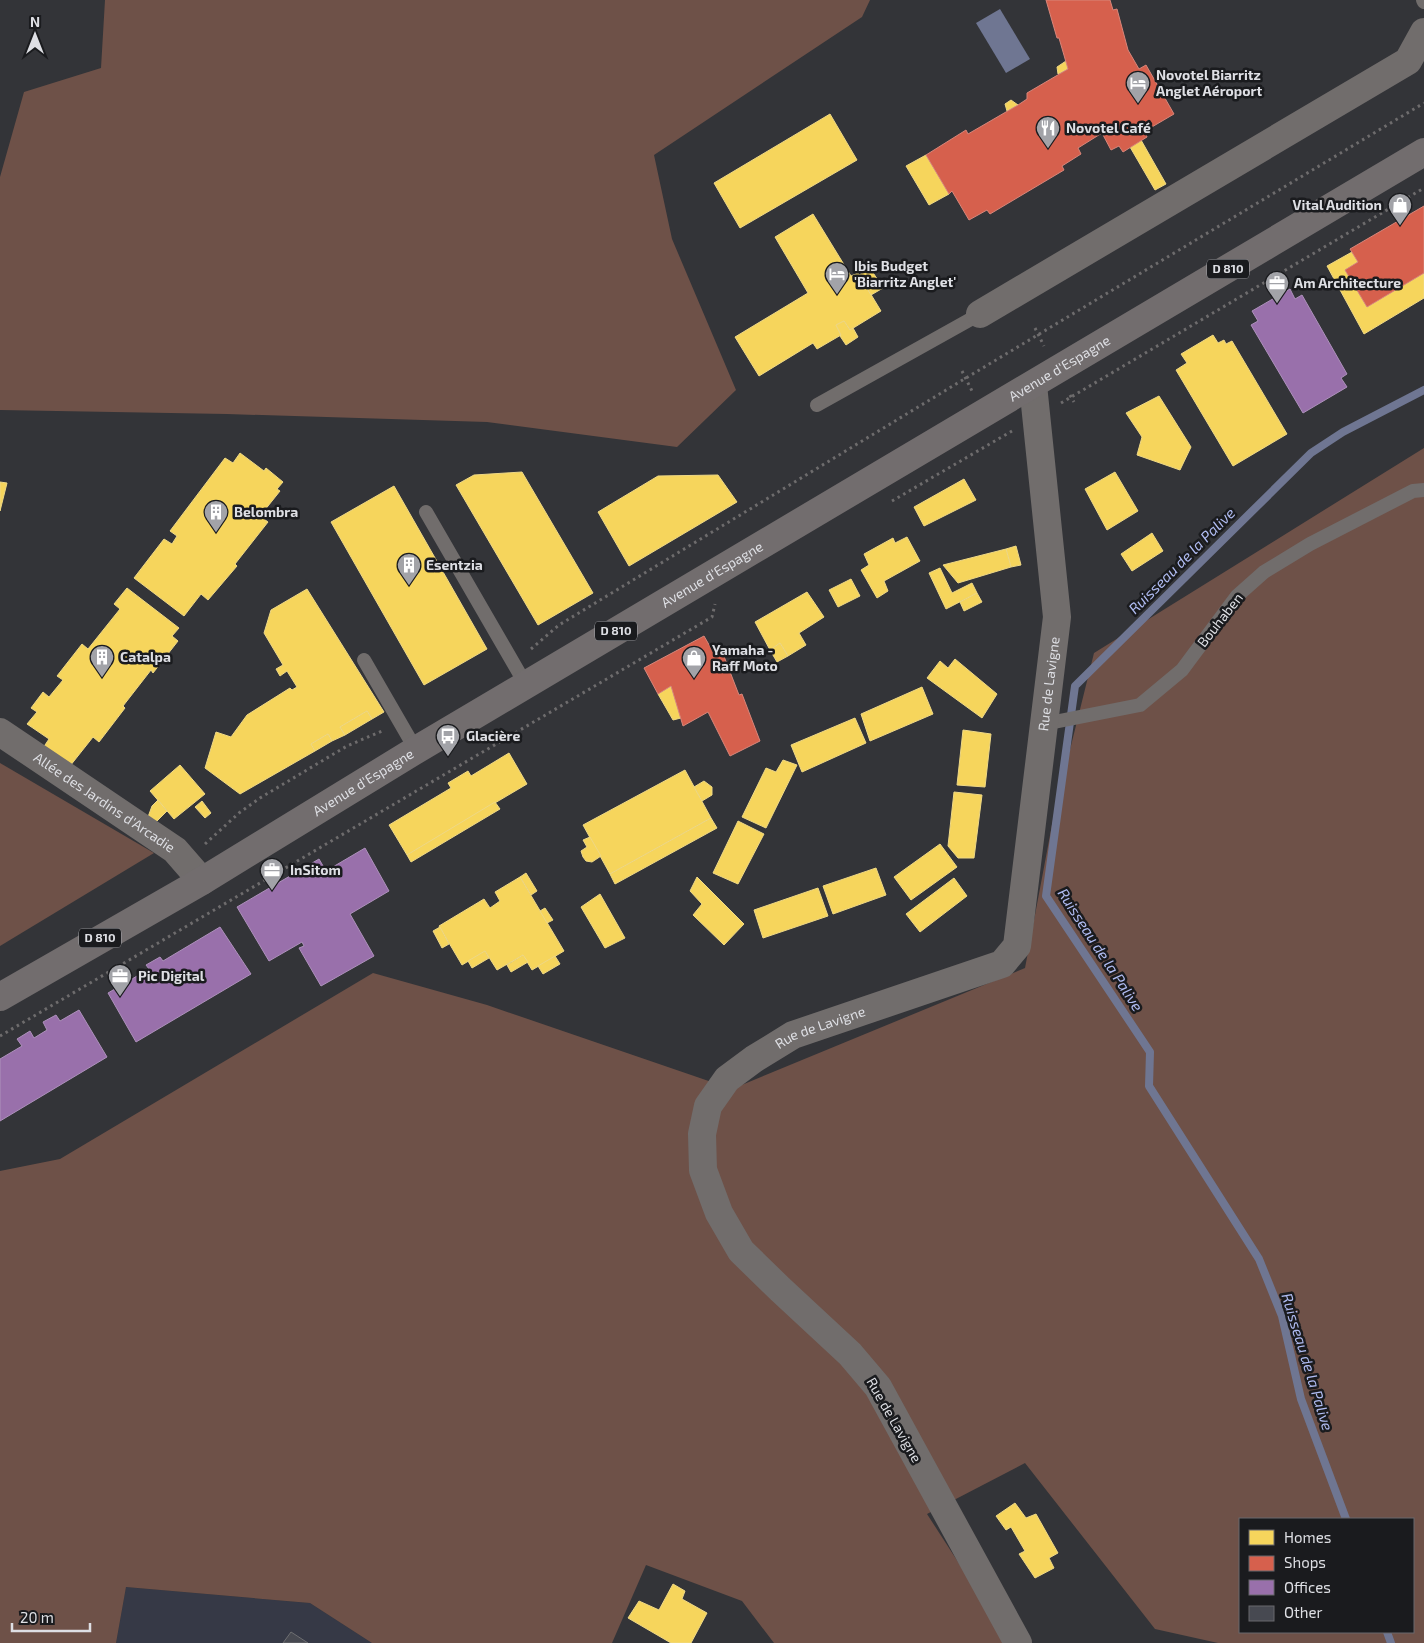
<svg xmlns="http://www.w3.org/2000/svg" width="1424" height="1643" font-family="'Exo 2',sans-serif">
<rect width="100%" height="100%" fill="#333438"/>
<polygon fill="#363946" points="126,1587 310,1603 372,1643 116,1643"/>
<g fill="#6e5148" fill-rule="evenodd">
<polygon points="105,0 870,0 862,17 654,155 672,239 736,390 677,447 487,422 227,414 0,410 0,177 24,92 101,68"/>
<path d="M1424,448V1643H1218L1155,1629L1025,1463L927,1514L993,1616L1006,1643H774L742,1601L646,1565L612,1643H372L310,1603L126,1587L116,1643H0V1171L60,1159L373,973L487,1005L732,1089L1025,968L1054,814L1094,653ZM1240,1519H1413V1632H1240Z"/>
<polygon points="0,763 154,853 0,946"/>
</g>
<polygon fill="#6f7692" points="1000,9 1030,59 1006,73 976,23"/>
<g fill="#f6d55c" stroke="#efd885">
<polygon points="1066,61 1068,69 1058,74 1057,67"/>
<polygon points="1011,100 1018,105 1007,111 1005,104"/>
<polygon points="830,114 857,160 740,228 714,183"/>
<polygon points="1141,140 1166,184 1155,190 1130,147"/>
<polygon points="926,155 949,194 929,205 906,166"/>
<polygon points="813,214 851,276 858,273 881,311 850,330 844,321 836,325 841,335 817,349 813,343 759,376 735,337 808,293 775,237"/>
<polygon points="1352,252 1358,262 1345,270 1367,307 1424,273 1424,298 1364,334 1327,266"/>
<polygon points="870,268 883,288 871,295 859,275"/>
<polygon points="844,321 850,330 853,328 858,337 846,345 840,336 841,335 836,325"/>
<polygon points="1213,335 1218,343 1224,340 1226,344 1232,341 1287,434 1233,466 1176,370 1187,363 1181,354"/>
<polygon points="1159,396 1191,447 1180,470 1137,455 1142,437 1126,413"/>
<polygon points="240,453 264,471 266,468 283,482 277,489 280,491 260,516 268,522 235,564 237,566 208,600 201,594 184,616 134,578 164,539 172,544 177,536 170,531 225,458 233,463"/>
<polygon points="522,472 593,593 538,625 456,485 474,475"/>
<polygon points="1115,472 1138,511 1107,530 1085,489"/>
<polygon points="718,475 737,502 629,566 598,512 658,476"/>
<polygon points="964,479 976,500 924,526 914,507"/>
<polygon points="0,482 7,483 0,511"/>
<polygon points="394,486 487,649 424,685 331,522"/>
<polygon points="1152,533 1163,551 1132,571 1121,554"/>
<polygon points="907,537 920,561 884,581 888,591 877,598 861,570 869,565 864,554 893,538 895,543"/>
<polygon points="1016,546 1021,565 1011,567 1006,549"/>
<polygon points="1006,549 1011,567 958,583 943,565"/>
<polygon points="940,568 952,593 972,583 977,593 946,609 929,573"/>
<polygon points="851,579 860,596 838,607 829,590"/>
<polygon points="127,588 179,628 172,636 178,641 153,673 151,670 123,706 125,708 99,742 93,737 70,766 43,748 49,739 27,724 37,712 31,708 43,692 49,697 63,680 57,676 82,644 88,649 120,609 114,604"/>
<polygon points="307,589 384,712 372,719 367,711 340,727 345,735 332,741 328,734 311,744 315,751 240,794 205,768 216,732 231,737 247,715 290,688 292,690 297,687 287,671 280,676 276,669 283,665 264,633 271,610"/>
<polygon points="807,592 824,617 799,633 806,645 788,656 780,643 770,650 755,622"/>
<polygon points="977,593 982,602 964,611 960,602"/>
<polygon points="780,643 788,656 777,662 770,650"/>
<polygon points="955,659 997,694 982,718 927,678 940,661 948,668"/>
<polygon points="671,686 681,718 673,720 658,694"/>
<polygon points="922,687 933,714 870,741 861,714"/>
<polygon points="367,711 372,719 345,735 340,727"/>
<polygon points="855,718 866,743 802,772 791,745"/>
<polygon points="963,730 991,734 985,787 957,785"/>
<polygon points="328,734 332,741 315,751 311,744"/>
<polygon points="509,753 527,784 407,855 389,825 451,788 448,783 468,771 471,776"/>
<polygon points="783,760 797,765 766,828 742,817 766,768 776,772"/>
<polygon points="180,765 205,794 174,819 150,791"/>
<polygon points="685,770 711,818 610,874 583,825"/>
<polygon points="704,781 712,787 712,795 702,801 694,787"/>
<polygon points="954,792 982,795 974,858 958,858 948,846"/>
<polygon points="158,800 167,811 156,822 148,817 152,806"/>
<polygon points="202,801 211,813 205,818 195,807"/>
<polygon points="495,802 500,809 411,862 407,855"/>
<polygon points="711,818 717,828 615,884 610,874"/>
<polygon points="738,821 764,834 738,884 713,873"/>
<polygon points="590,837 601,856 592,862 586,861 583,857 581,851 587,847 583,840"/>
<polygon points="940,844 957,867 911,900 894,877"/>
<polygon points="876,868 886,895 833,914 823,886"/>
<polygon points="526,873 537,891 531,895 520,877"/>
<polygon points="520,877 564,951 532,970 523,955 497,970 485,951 462,965 439,926 484,899 490,908 500,901 495,892"/>
<polygon points="697,877 744,924 724,945 693,915 702,904 690,891"/>
<polygon points="954,878 967,896 920,932 906,914"/>
<polygon points="818,888 828,916 763,938 754,910"/>
<polygon points="600,894 625,938 605,948 581,907"/>
<polygon points="545,908 553,920 547,923 540,911"/>
<polygon points="440,927 449,944 442,948 433,931"/>
<polygon points="485,951 489,958 472,968 468,961"/>
<polygon points="523,955 528,962 511,972 507,965"/>
<polygon points="555,956 560,964 543,974 538,966"/>
<polygon points="1015,1503 1026,1518 1036,1514 1058,1553 1049,1558 1054,1568 1035,1578 1019,1554 1025,1551 1011,1527 1006,1530 996,1516"/>
<polygon points="673,1584 685,1591 682,1599 707,1613 691,1643 671,1643 628,1618 639,1601 659,1610"/>
</g>
<g fill="#d6604d" stroke="#d8867a">
<polygon points="1046,0 1110,0 1113,10 1117,9 1128,50 1139,69 1146,65 1174,114 1145,131 1147,137 1123,152 1119,146 1111,150 1102,133 1078,148 1081,154 1062,166 1064,170 990,214 987,210 969,220 952,191 949,194 926,155 966,130 968,134 1018,105 1027,99 1027,93 1068,69 1059,38 1057,38"/>
<polygon points="1424,206 1424,273 1367,307 1345,270 1358,262 1350,249"/>
<polygon points="704,636 712,650 720,646 739,695 742,694 760,741 730,756 708,712 683,726 671,686 658,694 644,668"/>
</g>
<g fill="#9970ab" stroke="#ae91bc">
<polygon points="1290,289 1295,299 1302,295 1347,374 1341,378 1347,387 1303,413 1251,325 1258,321 1252,311"/>
<polygon points="365,848 389,891 350,914 374,956 321,986 299,948 304,946 302,942 269,961 237,907 319,859 326,871"/>
<polygon points="220,927 251,974 136,1042 108,993 149,969 146,965 160,957 163,961"/>
<polygon points="79,1010 107,1057 0,1121 0,1059 22,1046 17,1039 30,1031 34,1038 47,1030 43,1022 56,1015 60,1021"/>
</g>
<g fill="none" stroke-linecap="round" stroke-linejoin="round">
<g stroke="#6f7692" stroke-width="8">
<polyline points="1346,1519 1301,1399 1282,1316 1259,1259 1149,1086 1150,1052 1046,896 1075,686 1311,453 1343,432 1424,390"/>
<polyline points="1387,1632 1391,1643"/>
</g>
</g>
<polygon fill="#474951" stroke="#6e6f72" points="291,1632 308,1643 283,1643"/>
<g fill="none" stroke-linecap="round" stroke-linejoin="round">
<g stroke="#6e6c6d" stroke-width="3" stroke-dasharray="2.5 4" stroke-linecap="butt">
<polyline points="1035,328 1044,346"/>
<polyline points="962,371 972,391"/>
<polyline points="1070,395 1074,402"/>
<polyline points="1061,403 1424,188"/>
<polyline points="892,501 1012,431"/>
<polyline points="531,649 559,625 956,384 1424,103"/>
<polyline points="205,844 239,813 260,798 347,746 382,731"/>
<polyline points="0,1036 712,617 715,604"/>
</g>
<g stroke="#716d6c" stroke-width="14">
<polyline points="1423,0 1424,2"/>
<polyline points="817,405 980,314"/>
<polyline points="426,512 526,685"/>
<polyline points="364,660 416,750"/>
<polyline points="1044,724 1140,705 1182,670 1237,596 1264,572 1310,544 1413,491 1424,490"/>
</g>
<g stroke="#716d6c" stroke-width="28">
<polyline points="980,314 1408,61 1424,32"/>
<path id="s1" d="M0,732L175,850L202,881"/>
<path id="s2" d="M1018,1643L878,1387L850,1354L780,1289L741,1251L719,1213L703,1170L702,1134L708,1106L727,1079L754,1059L793,1035L1002,964L1017,946L1057,617L1033,385"/>
</g>
<path stroke="#726d6e" stroke-width="28" id="s3" d="M0,997L202,881L416,750L1424,152"/>
</g>
<defs>
<g id="hotel-pin" transform="scale(1.25)"><path d="M0 17L-7.5 6A9.5 9.5 0 1 1 7.5 6Z" fill="#a2a3a8" stroke="#1a1b1e"/><path d="M-6-4.5h1.5V1H6V5H4.5V3h-9V5H-6ZM-4 0a1.8 1.8 0 1 1 3.6 0ZM.5 0V-2.5h3Q6-2.5 6 0Z" fill="#fff"/></g>
<g id="restaurant-pin" transform="scale(1.25)"><path d="M0 17L-7.5 6A9.5 9.5 0 1 1 7.5 6Z" fill="#a2a3a8" stroke="#1a1b1e"/><path d="M-5-6h1v4h1v-4h1v4h1v-4h1v5L-1.5 .5V6h-2V.5L-5-1ZM5-6V6H3V1.5H1.5Q1.5-4 5-6Z" fill="#fff"/></g>
<g id="shop-pin" transform="scale(1.25)"><path d="M0 17L-7.5 6A9.5 9.5 0 1 1 7.5 6Z" fill="#a2a3a8" stroke="#1a1b1e"/><path d="M-5-2.5h2.3a2.7 3.5 0 0 1 5.4 0H5L5.5 6h-11ZM-1.5-2.5h3a1.5 2.3 0 0 0-3 0Z" fill="#fff"/></g>
<g id="office-pin" transform="scale(1.25)"><path d="M0 17L-7.5 6A9.5 9.5 0 1 1 7.5 6Z" fill="#a2a3a8" stroke="#1a1b1e"/><path d="M-6-3h4V-5.5h4V-3h4V5H-6ZM-1-4.5V-3h2v-1.5ZM-6 0V1H6V0Z" fill="#fff"/></g>
<g id="building-pin" transform="scale(1.25)"><path d="M0 17L-7.5 6A9.5 9.5 0 1 1 7.5 6Z" fill="#a2a3a8" stroke="#1a1b1e"/><path d="M-4-6H4V6H1V3H-1V6H-4ZM-2.5-4.3h1.7v1.8h-1.7ZM.8-4.3h1.7v1.8H.8ZM-2.5-1h1.7V.8h-1.7ZM.8-1h1.7V.8H.8Z" fill="#fff"/></g>
<g id="bus-pin" transform="scale(1.25)"><path d="M0 17L-7.5 6A9.5 9.5 0 1 1 7.5 6Z" fill="#a2a3a8" stroke="#1a1b1e"/><path d="M-5-6H5V4H4V6H2V4H-2V6H-4V4H-5ZM-3.5-4V0h7V-4ZM-3.5 1.2v1.5H-2V1.2ZM2 1.2v1.5H3.5V1.2Z" fill="#fff"/></g>
</defs>
<g fill-rule="evenodd">
<use href="#hotel-pin" x="1138" y="83"/>
<use href="#restaurant-pin" x="1048" y="128"/>
<use href="#shop-pin" x="1400" y="205"/>
<use href="#hotel-pin" x="837" y="274"/>
<use href="#office-pin" x="1277" y="283"/>
<use href="#building-pin" x="216" y="512"/>
<use href="#building-pin" x="409" y="565"/>
<use href="#building-pin" x="102" y="657"/>
<use href="#shop-pin" x="694" y="658"/>
<use href="#bus-pin" x="448" y="736"/>
<use href="#office-pin" x="272" y="870"/>
<use href="#office-pin" x="120" y="976"/>
</g>
<g text-anchor="middle" stroke-width="5" stroke-linejoin="round" paint-order="stroke">
<g fill="#1a1b1e" stroke="#a3a4a9" stroke-width="1">
<rect x="1207" y="259.5" width="42" height="19" rx="4"/>
<rect x="595" y="621.5" width="42" height="19" rx="4"/>
<rect x="79" y="928.5" width="42" height="19" rx="4"/>
</g>
<g font-size="12" font-weight="bold" fill="#dedfe4">
<text x="1228" y="273">D 810</text>
<text x="616" y="635">D 810</text>
<text x="100" y="942">D 810</text>
</g>
<g font-size="14" font-weight="bold" fill="#dedfe4" stroke="#1a1b1e" text-anchor="start">
<text x="1156" y="80">Novotel Biarritz<tspan x="1156" dy="16">Anglet Aéroport</tspan></text>
<text x="1066" y="133">Novotel Café</text>
<text x="1382" y="210" text-anchor="end">Vital Audition</text>
<text x="854" y="271">Ibis Budget<tspan x="854" dy="16">'Biarritz Anglet'</tspan></text>
<text x="1294" y="288">Am Architecture</text>
<text x="234" y="517">Belombra</text>
<text x="426" y="570">Esentzia</text>
<text x="712" y="655">Yamaha -<tspan x="712" dy="16">Raff Moto</tspan></text>
<text x="120" y="662">Catalpa</text>
<text x="466" y="741">Glacière</text>
<text x="290" y="875">InSitom</text>
<text x="138" y="981">Pic Digital</text>
</g>
<g font-size="14" fill="#dedfe4" stroke="#1a1b1e">
<text dy="5" stroke="none"><textPath href="#s3" startOffset="1232">Avenue d'Espagne</textPath></text>
<text dy="5" stroke="none"><textPath href="#s3" startOffset="828">Avenue d'Espagne</textPath></text>
<text transform="translate(1220 620) rotate(-52)" y="5">Bouhaben</text>
<text dy="5" stroke="none"><textPath href="#s2" startOffset="1260">Rue de Lavigne</textPath></text>
<text dy="5" stroke="none"><textPath href="#s3" startOffset="422">Avenue d'Espagne</textPath></text>
<text dy="5" stroke="none"><textPath href="#s1" startOffset="126">Allée des Jardins d'Arcadie</textPath></text>
<text dy="5" stroke="none"><textPath href="#s2" startOffset="780">Rue de Lavigne</textPath></text>
<text transform="translate(894 1420) rotate(60)" y="5">Rue de Lavigne</text>
</g>
<g font-size="15" font-style="italic" fill="#b0bcf2" stroke="#1a1b1e">
<text transform="translate(1182 561) rotate(-45)" y="5">Ruisseau de la Palive</text>
<text transform="translate(1100 950) rotate(57)" y="5">Ruisseau de la Palive</text>
<text transform="translate(1307 1362) rotate(73)" y="5">Ruisseau de la Palive</text>
</g>
</g>
<rect x="1239" y="1518" width="175" height="115" fill="#1a1b1e" stroke="#68696d"/>
<rect x="1249" y="1530" width="25" height="15" fill="#f6d55c" stroke="#68696d"/>
<text x="1284" y="1543" font-size="15" fill="#dedfe4">Homes</text>
<rect x="1249" y="1556" width="25" height="15" fill="#d6604d" stroke="#68696d"/>
<text x="1284" y="1568" font-size="15" fill="#dedfe4">Shops</text>
<rect x="1249" y="1580" width="25" height="15" fill="#9970ab" stroke="#68696d"/>
<text x="1284" y="1593" font-size="15" fill="#dedfe4">Offices</text>
<rect x="1249" y="1606" width="25" height="15" fill="#474951" stroke="#68696d"/>
<text x="1284" y="1618" font-size="15" fill="#dedfe4">Other</text>
<g transform="translate(35 35)" stroke="#1a1b1e" stroke-width="4" paint-order="stroke">
<path d="M0-4L9 19L0 12L-9 19Z" fill="#dedfe4"/>
<text y="-8" font-size="14" font-weight="bold" text-anchor="middle" fill="#dedfe4">N</text>
</g>
<path d="M12 1623v8h78v-8" fill="none" stroke="#dedfe4" stroke-width="2.5"/>
<text x="20" y="1623" font-size="15" fill="#dedfe4" stroke="#1a1b1e" stroke-width="4" paint-order="stroke">20 m</text>
</svg>
